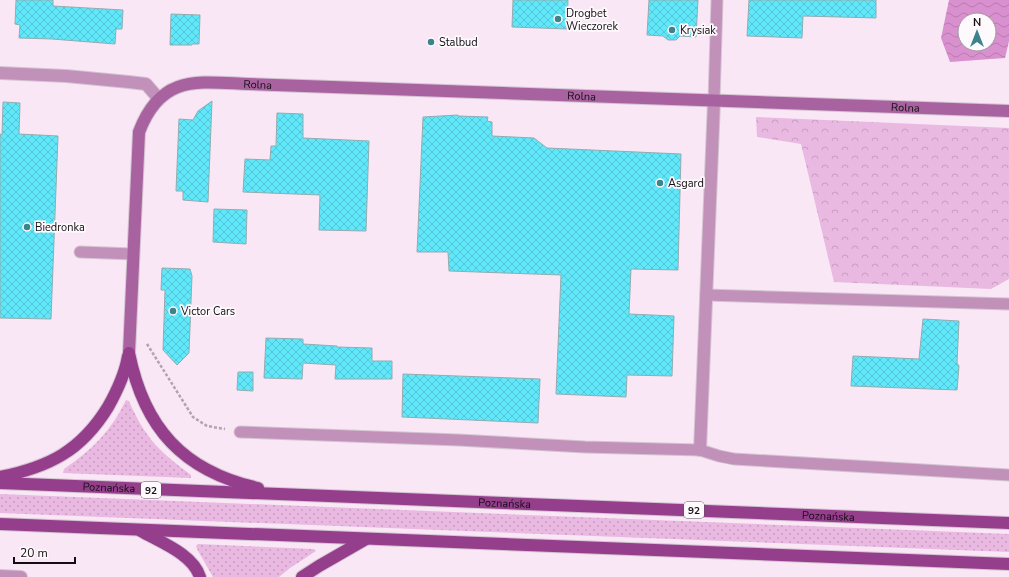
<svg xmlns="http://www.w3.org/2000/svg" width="1009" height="577" font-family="'Nunito Sans',sans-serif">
<defs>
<pattern id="grass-dots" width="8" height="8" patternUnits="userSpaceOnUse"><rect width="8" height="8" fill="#e9b9e2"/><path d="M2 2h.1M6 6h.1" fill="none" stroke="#c79ec1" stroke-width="1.8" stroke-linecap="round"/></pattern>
<pattern id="forest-crowns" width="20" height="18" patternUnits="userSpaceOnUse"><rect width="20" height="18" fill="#e9b9e2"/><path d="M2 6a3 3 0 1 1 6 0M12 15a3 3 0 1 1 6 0" fill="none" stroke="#c79ec1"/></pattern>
<pattern id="water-waves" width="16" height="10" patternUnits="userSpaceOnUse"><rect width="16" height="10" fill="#d990cf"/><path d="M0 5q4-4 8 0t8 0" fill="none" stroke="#b97bb1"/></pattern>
<pattern id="building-cross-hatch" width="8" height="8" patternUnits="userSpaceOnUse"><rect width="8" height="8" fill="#60e8fa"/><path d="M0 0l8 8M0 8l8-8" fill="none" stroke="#52c6d5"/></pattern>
</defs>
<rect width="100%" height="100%" fill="#f9e7f6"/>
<g fill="url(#grass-dots)">
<path d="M126,400L129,401C145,438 159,451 191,475V478L63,473L64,469C91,451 112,430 126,400Z"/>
<polygon points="0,494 1009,534 1009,552 0,513"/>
<polygon points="198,544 314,549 316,551 290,568 279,577 213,577 197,549 196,546"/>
</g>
<polygon fill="url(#forest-crowns)" points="756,117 1009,128 1009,279 991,289 834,282 801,144 757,137"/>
<path fill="url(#water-waves)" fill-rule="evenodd" d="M949,0H1009V41L1005,58L950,62L941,38ZM965,20H989V44H965Z"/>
<g fill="url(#building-cross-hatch)" stroke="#93acb0">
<polygon points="16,0 53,0 53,6 123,10 122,29 116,29 115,44 52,39 19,38 20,25 15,24"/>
<polygon points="513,0 568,0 567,29 512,27"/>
<polygon points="649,0 698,0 696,37 680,36 676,40 668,40 663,36 647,35"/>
<polygon points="749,0 876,0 876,18 803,16 802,38 747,36"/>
<polygon points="171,14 200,15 199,44 192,44 192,45 170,45"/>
<polygon points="212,101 208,202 183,200 183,191 176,191 179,119 193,120 198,111"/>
<polygon points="3,102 20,103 19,134 58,136 51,319 0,318 0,134 2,135"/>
<polygon points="277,113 303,114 303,138 369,141 366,231 319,230 320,195 243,192 245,159 270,160 271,146 276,146"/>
<polygon points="458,115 458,116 488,117 487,121 492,122 492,136 534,138 547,148 681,154 678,270 631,269 629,314 674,316 672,376 627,375 626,397 556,394 561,275 449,271 448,252 417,252 423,117"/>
<polygon points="214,209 247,210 246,244 213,242"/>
<polygon points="162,268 190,269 192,276 189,353 177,365 163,350 165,290 161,290"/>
<polygon points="923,319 959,321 957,363 959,366 957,390 851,386 853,356 919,359"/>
<polygon points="266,338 303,339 303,344 337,346 337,347 372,348 372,361 392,361 392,379 335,379 336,365 303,363 302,379 264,378"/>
<polygon points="238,372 253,372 253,391 237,390"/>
<polygon points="403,374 540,379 538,423 402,417"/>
</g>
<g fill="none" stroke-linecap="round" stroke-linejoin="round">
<g stroke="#d4c4d2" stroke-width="13">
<g id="lane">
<polyline points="714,101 717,0"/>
<polyline points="80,252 133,254"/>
<polyline points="706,295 1009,304"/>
<polyline points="240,432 458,440 585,447 700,450 719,456 734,459 1009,475"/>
</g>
</g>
<g stroke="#d4c4d2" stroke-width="14">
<g id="street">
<polyline points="0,73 66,76 129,82 146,84 159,99"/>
<polyline points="700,450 714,101"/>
<polyline points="0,576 21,577"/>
</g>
</g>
<g stroke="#d4c4d2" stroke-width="14">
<g id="secondary">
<path id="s1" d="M129,353L139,132C161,74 197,82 248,84L1009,111"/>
</g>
</g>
<g stroke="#d4c4d2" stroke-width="14">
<g id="primary">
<path d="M129,353C144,428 183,471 258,488"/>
<path d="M0,477C49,467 81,451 108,407C117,391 125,375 128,356"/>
<path id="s2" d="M0,483L1009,523"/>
<polyline points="0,524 1009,564"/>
<path d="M141,531C160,542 193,554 200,577"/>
<polyline points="302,577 319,566 366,539"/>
</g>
</g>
<polyline stroke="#b1a3af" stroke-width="2.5" stroke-dasharray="3 2" stroke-linecap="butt" points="147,344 193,417 207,426 225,429"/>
<use href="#lane" stroke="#c191ba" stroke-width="11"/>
<use href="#street" stroke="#c191ba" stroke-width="12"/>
<use href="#secondary" stroke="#a962a0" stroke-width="12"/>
<use href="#primary" stroke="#953e8c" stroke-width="12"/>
</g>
<g fill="#3c838c" stroke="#fdf9fc" stroke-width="1.5">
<circle cx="558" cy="19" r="4"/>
<circle cx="672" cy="30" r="4"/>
<circle cx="431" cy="42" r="4"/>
<circle cx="660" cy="183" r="4"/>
<circle cx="27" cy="227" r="4"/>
<circle cx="173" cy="311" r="4"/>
</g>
<g text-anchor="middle" stroke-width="3.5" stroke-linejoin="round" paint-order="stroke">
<g fill="#fdf9fc" stroke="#595459" stroke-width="1">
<rect x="141" y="482" width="20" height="16" rx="3"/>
<rect x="684" y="502" width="20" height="16" rx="3"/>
</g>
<g font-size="10" font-weight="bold" fill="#130e13">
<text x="151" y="494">92</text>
<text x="694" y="514">92</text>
</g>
<g font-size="11" fill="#130e13" stroke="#fdf9fc" text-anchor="start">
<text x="566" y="17">Drogbet<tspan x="566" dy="13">Wieczorek</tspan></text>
<text x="680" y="34">Krysiak</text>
<text x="439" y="46">Stalbud</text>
<text x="668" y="187">Asgard</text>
<text x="35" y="231">Biedronka</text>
<text x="181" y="315">Victor Cars</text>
</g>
<g font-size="11" fill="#130e13" stroke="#fdf9fc">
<text dy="4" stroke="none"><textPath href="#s1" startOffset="363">Rolna</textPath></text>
<text dy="4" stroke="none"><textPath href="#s1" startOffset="687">Rolna</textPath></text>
<text dy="4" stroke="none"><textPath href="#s1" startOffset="1011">Rolna</textPath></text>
<text dy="4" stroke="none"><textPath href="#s2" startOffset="109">Poznańska</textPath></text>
<text dy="4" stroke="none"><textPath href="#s2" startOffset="505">Poznańska</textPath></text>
<text dy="4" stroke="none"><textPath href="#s2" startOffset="829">Poznańska</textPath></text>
</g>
</g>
<g transform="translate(977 32)"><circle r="19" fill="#fdf9fc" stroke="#9f9b9f"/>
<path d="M0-3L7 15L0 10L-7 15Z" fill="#3c838c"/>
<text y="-6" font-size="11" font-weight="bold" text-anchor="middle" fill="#130e13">N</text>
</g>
<path d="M14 557v6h61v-6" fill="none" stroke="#130e13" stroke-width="2"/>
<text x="20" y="557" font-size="12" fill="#130e13" stroke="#fdf9fc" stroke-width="3" paint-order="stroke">20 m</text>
</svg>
